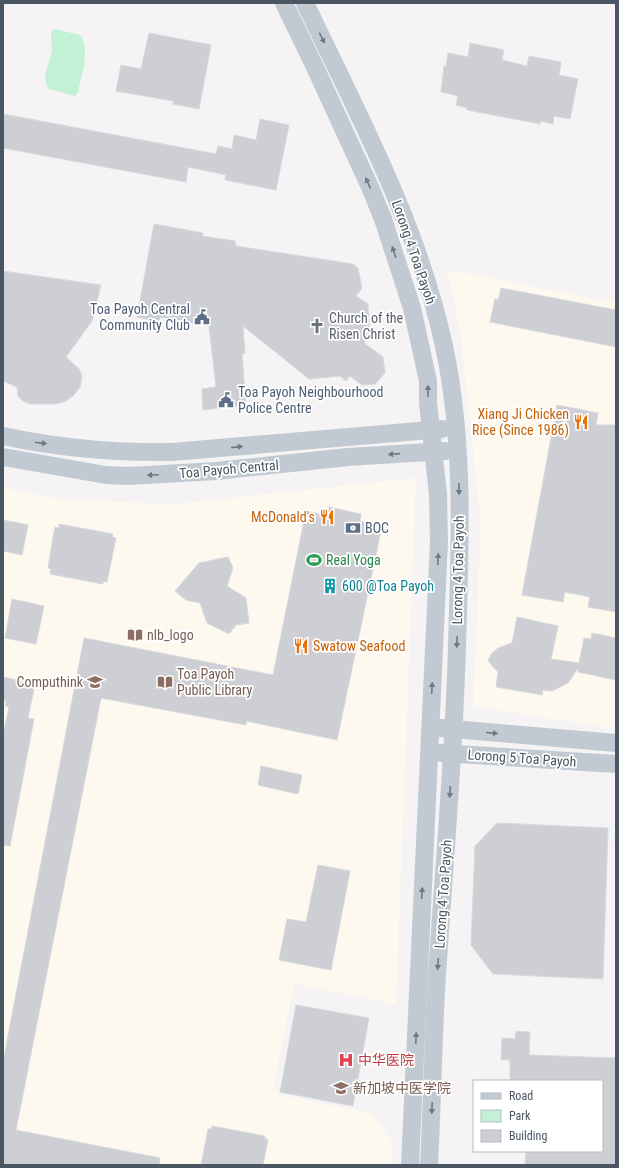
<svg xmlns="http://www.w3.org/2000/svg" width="619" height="1168" font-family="'Roboto Condensed','Noto Sans SC',sans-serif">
<rect width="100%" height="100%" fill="#f5f3f3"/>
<g fill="#fdf9ef">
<polygon points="446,272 459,272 616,303 616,729 473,706 481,526 461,339 452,289"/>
<polygon points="416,478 396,1004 294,984 274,1085 279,1095 372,1113 392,1142 391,1165 3,1165 3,488 65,500 177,504"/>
</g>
<path fill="#c3f1d5" d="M55,29L80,35C91,50 81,76 78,93L75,96L49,89C40,75 50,65 52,50C52,44 50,38 52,31Z"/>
<g fill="#cdcfd5" stroke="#d7d9de">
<polygon points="149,33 211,45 199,109 173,104 173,101 116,91 121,65 141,69"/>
<polygon points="470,43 504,50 502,60 527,66 529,56 561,62 559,75 578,79 570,119 554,116 553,124 541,121 540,124 467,110 467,108 456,105 458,96 441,92 444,66 446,67 448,53 468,57"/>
<polygon points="3,114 216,154 218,146 232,149 234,135 256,140 260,119 289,125 276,190 225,180 226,175 188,167 186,182 3,148"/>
<polygon points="154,224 203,233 202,236 235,241 236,246 353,264 358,268 362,288 356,296 368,304 370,335 364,343 383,357 385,373 375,384 362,385 350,376 346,381 340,376 309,379 243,326 245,353 242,354 246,405 203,410 202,389 216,387 209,326 160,317 159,322 137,317"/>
<polygon points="3,271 101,285 92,321 66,357 79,369 82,376 80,387 74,395 66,401 56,404 30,404 23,401 18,396 17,387 3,381"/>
<polygon points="501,288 616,310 616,347 490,322 495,299 498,300"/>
<polygon points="557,405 598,413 596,425 616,425 616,612 588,607 590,597 565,592 563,602 522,595"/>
<polygon points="329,507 361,514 360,521 382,526 337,740 246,721 246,725 101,698 16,1130 160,1158 159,1165 3,1165 3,1062 84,638 273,675 306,511 327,516"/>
<polygon points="3,520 28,525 22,555 3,551"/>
<polygon points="59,524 113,534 112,537 116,538 107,582 103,581 103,584 50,574 51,569 48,568 52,543 55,527 59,528"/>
<polygon points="228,557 233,568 227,586 246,598 249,623 236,625 229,634 207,623 200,603 186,600 175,591 199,563"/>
<polygon points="12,599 44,606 36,644 5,638"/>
<polygon points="517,617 558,626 551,659 579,663 584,638 591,639 592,633 616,638 616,680 578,672 578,668 568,683 552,691 543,690 542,695 496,687 498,672 488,661 492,653 498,648 512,643"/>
<polygon points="3,677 35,684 28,718 34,719 10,846 3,845 3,735 9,707 5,706 6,701 3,700"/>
<polygon points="261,766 302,775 298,794 258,785"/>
<polygon points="497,823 608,828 603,979 493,974 471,945 475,846"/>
<polygon points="318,865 350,871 331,970 279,960 287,919 306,922"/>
<polygon points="296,1005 369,1018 353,1106 280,1092"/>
<polygon points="516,1031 530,1032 529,1055 616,1058 616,1165 525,1165 526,1151 602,1151 602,1081 510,1081 510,1060 501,1060 502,1038 515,1039"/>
<polygon points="212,1126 265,1136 265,1139 268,1139 263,1165 201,1165 208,1129 211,1129"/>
</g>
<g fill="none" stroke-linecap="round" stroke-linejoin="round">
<g stroke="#c1cad2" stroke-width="18">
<polyline points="284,3 314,65 370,187 383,219 412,308 428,381 428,403 438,494 439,542 410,1165"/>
<path d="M305,3C358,114 418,225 444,346C465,444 460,546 457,645C454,761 443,876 436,991C433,1049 432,1107 429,1165"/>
<path d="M3,436C59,448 115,453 172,452L442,429"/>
<polyline points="3,457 106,475 128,476 216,471 348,457 445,451"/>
<polyline points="441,728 616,743"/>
<polyline points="441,753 616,764"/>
</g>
</g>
<defs><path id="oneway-solid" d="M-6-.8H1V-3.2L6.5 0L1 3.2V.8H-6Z"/></defs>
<g fill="#6e7983">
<use href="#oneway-solid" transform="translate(322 38) rotate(64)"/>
<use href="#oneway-solid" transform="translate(368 183) rotate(-114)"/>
<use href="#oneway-solid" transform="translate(394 252) rotate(-109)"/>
<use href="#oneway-solid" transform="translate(428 391) rotate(-90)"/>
<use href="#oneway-solid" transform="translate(41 443) rotate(7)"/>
<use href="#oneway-solid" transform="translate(237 447) rotate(-6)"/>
<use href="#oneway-solid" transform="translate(394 454) rotate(176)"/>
<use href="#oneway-solid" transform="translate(153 475) rotate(177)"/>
<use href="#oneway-solid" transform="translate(459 489) rotate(90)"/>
<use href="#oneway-solid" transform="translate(438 559) rotate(-88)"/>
<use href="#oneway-solid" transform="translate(457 642) rotate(92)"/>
<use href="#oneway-solid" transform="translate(432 688) rotate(-87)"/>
<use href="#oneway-solid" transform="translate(492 733) rotate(5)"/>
<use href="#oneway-solid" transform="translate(450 792) rotate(94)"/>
<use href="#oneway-solid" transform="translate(422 893) rotate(-87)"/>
<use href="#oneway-solid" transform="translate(438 964) rotate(94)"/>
<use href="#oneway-solid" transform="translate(416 1038) rotate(-88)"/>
<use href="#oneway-solid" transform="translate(432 1108) rotate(92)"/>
</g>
<defs>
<g id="civic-bare" transform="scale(1.2)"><path d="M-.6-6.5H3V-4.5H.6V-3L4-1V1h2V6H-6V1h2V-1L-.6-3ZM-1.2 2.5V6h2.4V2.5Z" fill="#5c6f8a" stroke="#fff" stroke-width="2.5" paint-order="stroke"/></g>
<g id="church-bare" transform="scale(1.2)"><path d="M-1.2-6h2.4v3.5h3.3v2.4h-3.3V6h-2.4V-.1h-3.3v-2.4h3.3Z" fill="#6b7280" stroke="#fff" stroke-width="2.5" paint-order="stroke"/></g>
<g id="restaurant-bare" transform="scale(1.2)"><path d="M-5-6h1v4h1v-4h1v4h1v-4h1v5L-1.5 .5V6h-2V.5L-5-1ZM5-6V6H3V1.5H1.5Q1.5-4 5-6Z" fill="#e8710a" stroke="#fff" stroke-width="2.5" paint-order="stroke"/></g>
<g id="bank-bare" transform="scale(1.2)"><path d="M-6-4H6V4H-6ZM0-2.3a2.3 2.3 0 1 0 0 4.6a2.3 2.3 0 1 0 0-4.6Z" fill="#5c6f8a" stroke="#fff" stroke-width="2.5" paint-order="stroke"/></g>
<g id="stadium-bare" transform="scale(1.2)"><path d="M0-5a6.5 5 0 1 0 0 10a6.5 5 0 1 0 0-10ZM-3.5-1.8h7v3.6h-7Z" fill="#2e9e5b" stroke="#fff" stroke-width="2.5" paint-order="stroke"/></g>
<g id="building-bare" transform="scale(1.2)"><path d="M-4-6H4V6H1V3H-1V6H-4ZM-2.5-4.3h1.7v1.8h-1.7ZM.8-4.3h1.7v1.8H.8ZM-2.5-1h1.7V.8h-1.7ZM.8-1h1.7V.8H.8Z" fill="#0f9aa8" stroke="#fff" stroke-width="2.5" paint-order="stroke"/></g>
<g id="library-bare" transform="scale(1.2)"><path d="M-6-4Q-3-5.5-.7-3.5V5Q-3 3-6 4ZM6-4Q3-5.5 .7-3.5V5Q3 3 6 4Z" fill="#8d6e63" stroke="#fff" stroke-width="2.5" paint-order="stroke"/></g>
<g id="school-bare" transform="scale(1.2)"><path d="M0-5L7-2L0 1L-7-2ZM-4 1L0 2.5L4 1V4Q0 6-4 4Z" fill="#8d6e63" stroke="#fff" stroke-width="2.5" paint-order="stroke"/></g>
<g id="hospital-bare" transform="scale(1.2)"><path d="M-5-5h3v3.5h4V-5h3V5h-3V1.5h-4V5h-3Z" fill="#e0444e" stroke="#fff" stroke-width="2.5" paint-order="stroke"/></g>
<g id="university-bare" transform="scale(1.2)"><path d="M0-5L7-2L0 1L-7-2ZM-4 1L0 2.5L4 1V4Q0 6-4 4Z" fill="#8d6e63" stroke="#fff" stroke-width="2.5" paint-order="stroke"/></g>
</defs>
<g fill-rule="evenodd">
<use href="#civic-bare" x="202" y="317"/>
<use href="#church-bare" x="317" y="326"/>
<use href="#civic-bare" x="226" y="400"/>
<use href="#restaurant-bare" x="581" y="422"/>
<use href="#restaurant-bare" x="327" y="517"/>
<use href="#bank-bare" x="353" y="528"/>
<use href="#stadium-bare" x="314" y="560"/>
<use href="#building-bare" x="330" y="586"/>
<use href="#library-bare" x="135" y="635"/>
<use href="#restaurant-bare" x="301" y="646"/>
<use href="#school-bare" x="95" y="682"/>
<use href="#library-bare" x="165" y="682"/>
<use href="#hospital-bare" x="346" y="1060"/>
<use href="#university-bare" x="341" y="1088"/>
</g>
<g text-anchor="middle" stroke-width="3.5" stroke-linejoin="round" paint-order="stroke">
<g font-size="14" fill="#4a5661" stroke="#fff">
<text transform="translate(414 252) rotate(71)" y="5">Lorong 4 Toa Payoh</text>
<text transform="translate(229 469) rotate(-5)" y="5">Toa Payoh Central</text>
<text transform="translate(458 570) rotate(-89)" y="5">Lorong 4 Toa Payoh</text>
<text transform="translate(522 758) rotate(4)" y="5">Lorong 5 Toa Payoh</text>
<text transform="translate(443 894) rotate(-86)" y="5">Lorong 4 Toa Payoh</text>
</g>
<g font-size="14" fill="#4e5e75" stroke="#fff" text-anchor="start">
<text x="190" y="314" text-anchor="end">Toa Payoh Central<tspan x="190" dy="16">Community Club</tspan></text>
<text x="238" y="397">Toa Payoh Neighbourhood<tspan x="238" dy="16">Police Centre</tspan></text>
<text x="365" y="533">BOC</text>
</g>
<g font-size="14" fill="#5b616d" stroke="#fff" text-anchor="start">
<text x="329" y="323">Church of the<tspan x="329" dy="16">Risen Christ</tspan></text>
</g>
<g font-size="14" fill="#c56008" stroke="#fff" text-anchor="end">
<text x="569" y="419">Xiang Ji Chicken<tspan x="569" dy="16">Rice (Since 1986)</tspan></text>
<text x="315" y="522">McDonald's</text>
<text x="313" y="651" text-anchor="start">Swatow Seafood</text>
</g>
<g font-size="14" fill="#27864d" stroke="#fff" text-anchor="start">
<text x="326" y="565">Real Yoga</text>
</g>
<g font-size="14" fill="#0d838f" stroke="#fff" text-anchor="start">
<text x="342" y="591">600 @Toa Payoh</text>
</g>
<g font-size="14" fill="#785e54" stroke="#fff" text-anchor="start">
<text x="147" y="640">nlb_logo</text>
<text x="177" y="679">Toa Payoh<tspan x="177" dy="16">Public Library</tspan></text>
<text x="83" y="687" text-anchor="end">Computhink</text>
<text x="353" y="1093">新加坡中医学院</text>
</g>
<g font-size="14" fill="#be3a42" stroke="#fff" text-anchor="start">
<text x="358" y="1065">中华医院</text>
</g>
</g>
<rect width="619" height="1168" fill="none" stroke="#4a5661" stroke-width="8"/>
<rect x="473" y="1080" width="130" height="72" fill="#ffffff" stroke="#b7bbc0"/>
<rect x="481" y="1093" width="20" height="6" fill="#c1cad2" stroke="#b7bbc0"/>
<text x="509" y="1100" font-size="12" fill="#4a5661">Road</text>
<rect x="481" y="1110" width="20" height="12" fill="#c3f1d5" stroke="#b7bbc0"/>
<text x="509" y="1120" font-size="12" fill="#4a5661">Park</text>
<rect x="481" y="1130" width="20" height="12" fill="#cdcfd5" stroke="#b7bbc0"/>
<text x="509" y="1140" font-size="12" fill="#4a5661">Building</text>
</svg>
